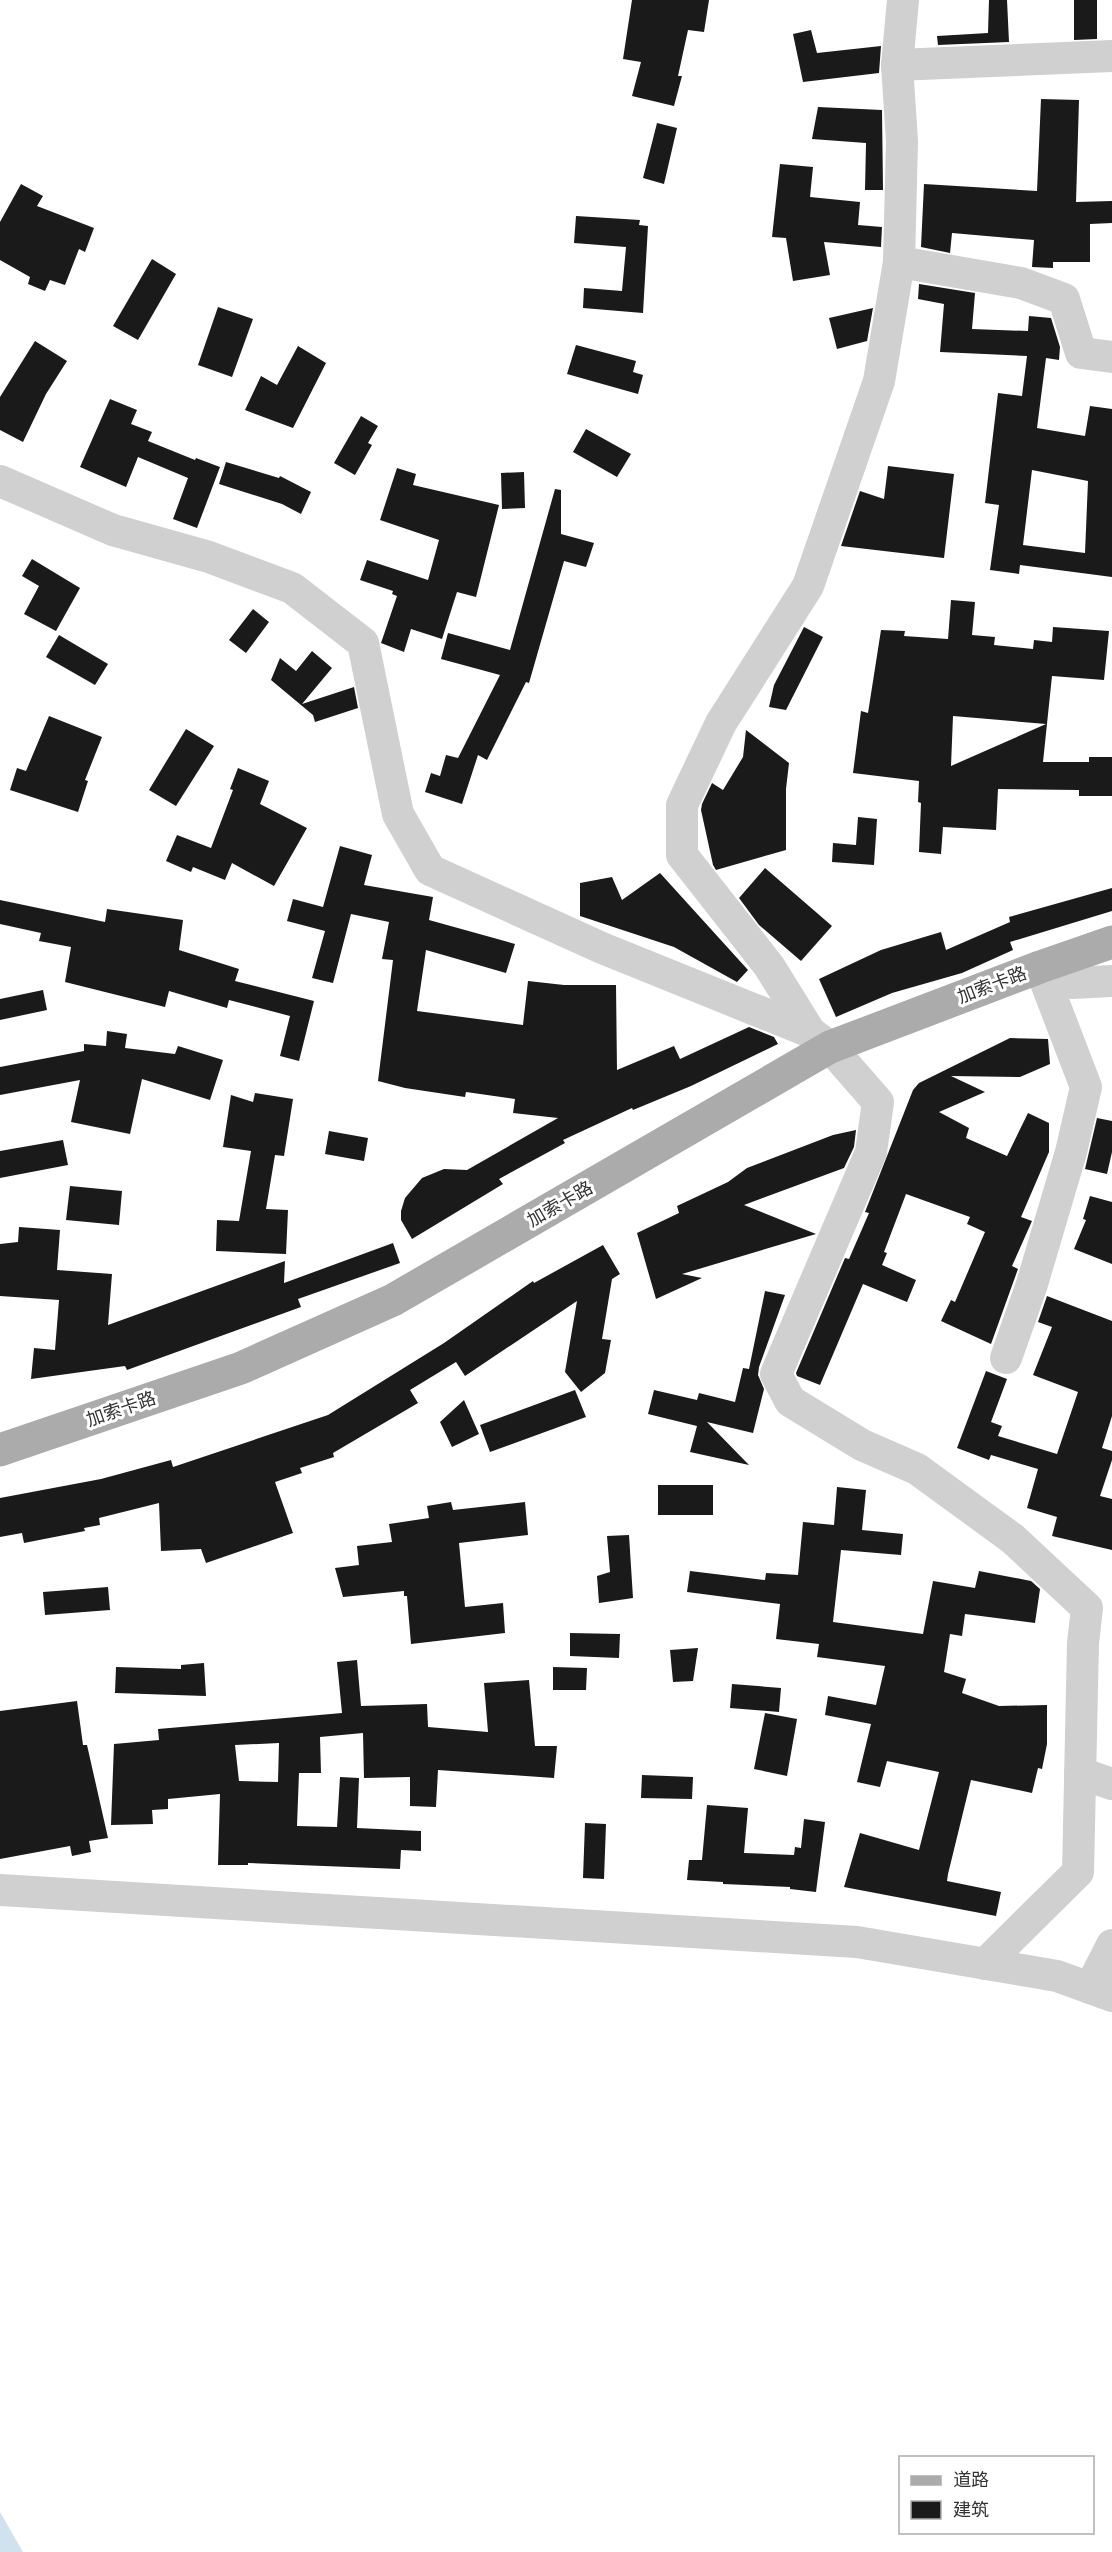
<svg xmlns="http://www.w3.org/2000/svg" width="1112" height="2552" font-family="'IBM Plex Sans','Noto Sans SC',sans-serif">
<rect width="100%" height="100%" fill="#fff"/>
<polygon fill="#cfe2ee" points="0,2512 23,2552 0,2552"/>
<g fill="#1a1a1a" fill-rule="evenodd">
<polygon points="632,0 709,0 704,32 688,30 678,76 682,76 674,106 632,96 641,62 623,59"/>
<polygon points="989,0 1007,0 1009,42 938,45 937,36 988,33"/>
<polygon points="1074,0 1097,0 1097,39 1074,40"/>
<polygon points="811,30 817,53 881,46 879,73 803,82 793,34"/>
<polygon points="1041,99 1079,100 1076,202 1112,201 1112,223 1090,224 1090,262 1053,262 1053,268 1032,267 1034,240 952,233 950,253 921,247 924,184 1037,191"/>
<polygon points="818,107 882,110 883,190 865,190 866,143 812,139"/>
<polygon points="657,123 677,128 664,184 643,178"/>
<polygon points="780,164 813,167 810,197 860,202 858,225 882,227 881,247 824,242 830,275 793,281 786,238 772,237"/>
<polygon points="21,184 43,196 37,206 94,228 85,252 79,249 65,285 50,280 45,291 28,284 30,277 0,260 0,222"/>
<polygon points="576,216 640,220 639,225 648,226 643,313 583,308 584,288 622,291 626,247 574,243"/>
<polygon points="152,259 176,274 138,340 113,326"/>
<path d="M919,284L975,293L972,329L1028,331L1029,316L1051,318L1060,347L1059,360L1046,358L1037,428L1085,436L1090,406L1112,409V577L1020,565L1019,574L990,570L999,505L985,503L998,393L1022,396L1027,356L940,352L944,304L918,299ZM1032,470L1088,481L1085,553L1023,545Z"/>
<polygon points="218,307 253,319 232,377 198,365"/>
<polygon points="873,308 867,341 837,349 829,318"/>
<polygon points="35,341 67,361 46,394 23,442 0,430 0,397"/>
<polygon points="576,345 636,361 633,372 643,375 638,394 567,374"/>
<polygon points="298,346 326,363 293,428 245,410 261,376 277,385"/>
<polygon points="110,399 137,410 131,424 152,432 148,441 195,460 196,458 220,467 197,528 173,519 188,478 138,457 126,487 80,467"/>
<polygon points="361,416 378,426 368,443 372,445 355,475 334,463"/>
<polygon points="586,429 631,454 617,477 573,452"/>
<polygon points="226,462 279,478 280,476 311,492 301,514 282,504 219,484"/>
<polygon points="888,466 954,474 944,558 841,546 860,491 884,499"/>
<polygon points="397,468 416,474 413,485 499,505 476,597 457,592 442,639 411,629 404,652 381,643 397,596 392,594 393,591 360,580 367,560 428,580 439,540 380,520"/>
<polygon points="524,472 525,508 502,509 501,473"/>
<polygon points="555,489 561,490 561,534 594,543 586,567 564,561 529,683 526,682 487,760 478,755 462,804 425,792 431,773 440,776 446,755 458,758 500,675 441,659 448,633 510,650"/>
<polygon points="32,559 80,588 56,631 24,614 39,586 22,576"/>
<path d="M951,600L975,602L972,635L995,637L994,645L1033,649L1034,640L1052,642L1053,627L1109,631L1104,680L1052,676L1043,762H1089V757H1112V796H1079V790L998,789L996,830L943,827L941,854L919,852L921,803L918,802L919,781L853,773L861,711L868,713L881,630L905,631L904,636L948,639ZM953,716L1046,724L951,766Z"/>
<polygon points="253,609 269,622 246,653 229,640"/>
<polygon points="804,627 823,637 786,710 769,707 774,685"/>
<polygon points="59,635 108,664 95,685 46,657"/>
<polygon points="312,651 332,668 302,704 354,687 358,708 315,722 313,715 271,680 280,658 296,671"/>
<polygon points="49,716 102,737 85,780 88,781 78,812 10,790 17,768 26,771"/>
<polygon points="186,729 214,746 176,806 149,790"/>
<polygon points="746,730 789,763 786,789 786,850 716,870 713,865 701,810 702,804 712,783 723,790 743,757"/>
<polygon points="238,768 269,781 260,804 307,828 274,886 232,863 225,880 193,867 191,872 166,861 177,835 211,848 233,790 230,789"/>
<polygon points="858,817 877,819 874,865 832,862 833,843 856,845"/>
<polygon points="340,846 372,855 364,885 433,897 429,920 515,944 506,973 426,950 417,1011 523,1025 528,981 564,985 616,985 617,1070 674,1046 680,1059 749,1027 774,1037 778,1044 691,1086 633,1110 632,1108 563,1140 565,1143 499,1179 503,1184 412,1239 401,1220 401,1211 405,1198 422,1178 444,1169 467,1170 558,1118 513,1113 515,1099 466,1092 465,1097 405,1088 378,1081 393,960 382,959 389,922 351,914 333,983 312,978 325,931 287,921 293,899 323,907"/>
<polygon points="765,868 832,926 801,961 759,925 739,898"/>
<polygon points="660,873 748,970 737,982 674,947 580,916 580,883 612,877 622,900"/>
<polygon points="1112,888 1112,911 1010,942 1013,950 962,973 892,993 836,1017 819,979 881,950 941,932 946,950 1010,922 1009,917"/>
<polygon points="0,900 105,922 107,909 183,920 179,950 239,969 235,981 314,1001 299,1061 280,1056 290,1016 229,1000 227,1008 169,991 165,1007 65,982 71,947 39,941 41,933 0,924"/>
<polygon points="43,990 47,1010 0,1020 0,999"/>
<polygon points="107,1031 127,1034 125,1048 175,1054 178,1046 223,1060 210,1100 142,1079 130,1134 71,1122 80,1080 0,1095 0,1067 84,1051 84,1044 106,1046"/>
<polygon points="1010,1038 1048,1039 1050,1064 1020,1077 951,1076 985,1092 939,1112 969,1128 966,1138 1007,1156 1028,1113 1049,1123 1049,1152 1021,1217 1032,1221 1012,1266 1018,1269 991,1344 941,1321 951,1300 955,1302 985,1232 967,1224 970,1217 906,1194 884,1252 887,1253 882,1265 916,1280 907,1302 863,1284 820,1385 797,1376 796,1373 845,1258 849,1259 869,1213 865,1212 913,1090 919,1083"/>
<polygon points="255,1093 293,1099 284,1156 275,1155 266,1209 288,1210 286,1254 216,1251 217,1220 239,1221 251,1151 223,1147 231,1095 253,1102"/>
<polygon points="1097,1118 1112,1121 1112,1152 1107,1174 1085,1169"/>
<polygon points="856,1130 854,1147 844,1168 744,1205 816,1234 682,1274 702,1278 656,1299 637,1233 679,1213 677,1206 728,1182 747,1168 833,1135"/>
<polygon points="329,1131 368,1138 364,1161 325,1154"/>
<polygon points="63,1140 68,1165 0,1178 0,1151"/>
<polygon points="70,1186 122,1191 119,1225 66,1220"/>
<polygon points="1090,1196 1112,1202 1112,1264 1074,1249 1086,1220 1083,1219"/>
<polygon points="19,1227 60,1230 57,1270 112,1274 108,1325 285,1261 284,1283 393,1243 400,1263 298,1299 301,1307 127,1370 125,1366 31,1379 34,1348 55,1350 59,1300 0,1296 0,1244 18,1242"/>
<polygon points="603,1245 620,1274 612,1279 602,1339 611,1340 605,1373 581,1392 565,1372 577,1301 465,1376 456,1362 410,1390 418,1403 333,1453 334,1457 300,1468 302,1473 275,1482 293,1533 206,1563 201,1549 161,1551 159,1503 99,1518 100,1525 84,1528 85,1531 24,1543 22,1533 0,1537 0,1498 101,1479 171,1460 173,1467 328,1415 444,1343 533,1281 534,1283"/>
<polygon points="765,1291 785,1295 759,1367 758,1375 764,1389 753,1433 707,1422 749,1465 690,1452 697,1426 648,1414 654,1390 697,1400 699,1393 735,1402 743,1368 749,1369"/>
<polygon points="1047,1296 1112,1321 1112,1416 1102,1448 1112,1451 1112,1460 1100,1496 1112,1499 1112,1550 1052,1536 1057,1517 1027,1508 1038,1469 991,1455 989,1460 957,1448 986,1371 1007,1379 991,1422 1002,1426 998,1436 1057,1454 1078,1392 1033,1375 1052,1327 1038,1322"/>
<polygon points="575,1390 586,1417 490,1452 480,1425"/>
<polygon points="464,1400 479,1434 452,1447 440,1422"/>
<rect x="658" y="1485" width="55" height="30"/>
<polygon points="837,1487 866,1490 862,1530 903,1534 901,1555 841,1550 833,1622 923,1634 933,1581 975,1588 979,1571 1031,1581 1040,1589 1035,1623 965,1614 962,1636 950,1634 944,1672 966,1679 962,1693 999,1706 1047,1705 1047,1744 1042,1769 1038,1768 1032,1793 971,1780 948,1874 947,1881 1001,1892 996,1916 844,1887 860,1833 919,1850 939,1772 887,1761 880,1787 857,1782 871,1724 825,1715 828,1696 876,1705 885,1666 817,1657 819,1644 776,1639 780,1604 687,1592 690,1571 765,1580 766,1573 798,1575 803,1522 834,1525"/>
<polygon points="451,1502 453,1510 525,1502 528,1535 459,1543 465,1607 503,1603 505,1633 411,1644 407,1596 404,1596 404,1591 343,1597 335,1568 359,1565 357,1546 392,1542 389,1524 429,1518 427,1506"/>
<polygon points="629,1535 633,1598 599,1603 597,1576 610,1572 607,1536"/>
<polygon points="108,1587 110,1610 45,1615 43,1592"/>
<polygon points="570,1633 620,1634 619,1658 570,1656"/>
<polygon points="698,1648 693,1681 673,1682 670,1650"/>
<path d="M357,1660L361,1706L427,1704L428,1727L488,1732L484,1683L529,1680L535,1746H557L554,1778L438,1770L436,1807L410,1806V1777L364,1778L363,1733L320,1737L321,1773H299L297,1826L337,1827L340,1777L359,1778L357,1828L421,1831V1851L401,1850L400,1869L248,1863V1865H218L220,1794L168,1799V1809L152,1810L153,1824L111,1825L114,1744L159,1740L158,1729L342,1713L337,1662ZM279,1743L278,1782L239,1781L235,1745Z"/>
<polygon points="204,1663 206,1696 115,1693 116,1667 181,1669 181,1665"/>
<polygon points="553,1667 587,1668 586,1690 553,1690"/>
<polygon points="732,1684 781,1688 779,1712 730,1708"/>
<polygon points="77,1701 83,1745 87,1745 108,1838 89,1841 91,1852 72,1856 70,1846 0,1859 0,1711"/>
<polygon points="765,1713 797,1719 787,1776 754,1769"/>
<polygon points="642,1775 693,1777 692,1799 641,1798"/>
<polygon points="707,1805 748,1808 744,1853 794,1855 795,1847 801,1848 804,1819 825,1822 816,1892 790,1889 790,1887 723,1884 723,1882 687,1880 689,1860 702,1860"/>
<polygon points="585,1823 606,1824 604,1879 583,1878"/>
</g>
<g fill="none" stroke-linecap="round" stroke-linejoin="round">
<g stroke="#d0d0d0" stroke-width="32">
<polyline points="897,65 1112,56"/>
<polyline points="899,262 1021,283 1064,299 1081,353 1112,357"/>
<polyline points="0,481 113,530 209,557 292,588 363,643 398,814 430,870 602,948 810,1032 830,1047 878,1102 871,1152 776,1374 790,1401 862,1445 917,1469 1013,1539 1087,1608 1083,1643 1078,1872 985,1964"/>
<polyline points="1040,967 1072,983 1112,981"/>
<polyline points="810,1032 769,966 682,855 682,805 721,723 808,586 879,381 899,262 902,141 897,65 903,0"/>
<polyline points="1006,1358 1032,1284 1071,1152 1086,1087 1040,967"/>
<polyline points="1080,1773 1112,1784"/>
<polyline points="0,1890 857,1942 1057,1976 1112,1996"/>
<polyline points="1090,1988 1112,1945"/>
</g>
<polyline stroke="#ababab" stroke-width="33" points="0,1450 241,1368 393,1300 830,1047 1040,967 1112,942"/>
</g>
<g text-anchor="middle" stroke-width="6" stroke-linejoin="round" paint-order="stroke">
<g font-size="18" fill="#333" stroke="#fff">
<text transform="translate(992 985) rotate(-21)" y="6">加索卡路</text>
<text transform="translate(560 1204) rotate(-30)" y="6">加索卡路</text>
<text transform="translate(121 1409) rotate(-19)" y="6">加索卡路</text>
</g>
</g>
<rect x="899" y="2456" width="195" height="78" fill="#ffffff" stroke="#adadad" stroke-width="1.5"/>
<rect x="911" y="2476" width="30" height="9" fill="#ababab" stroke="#adadad" stroke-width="1.5"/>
<text x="953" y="2486" font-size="18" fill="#333333">道路</text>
<rect x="911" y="2501" width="30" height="18" fill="#1a1a1a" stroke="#adadad" stroke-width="1.5"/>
<text x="953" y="2516" font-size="18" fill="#333333">建筑</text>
</svg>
